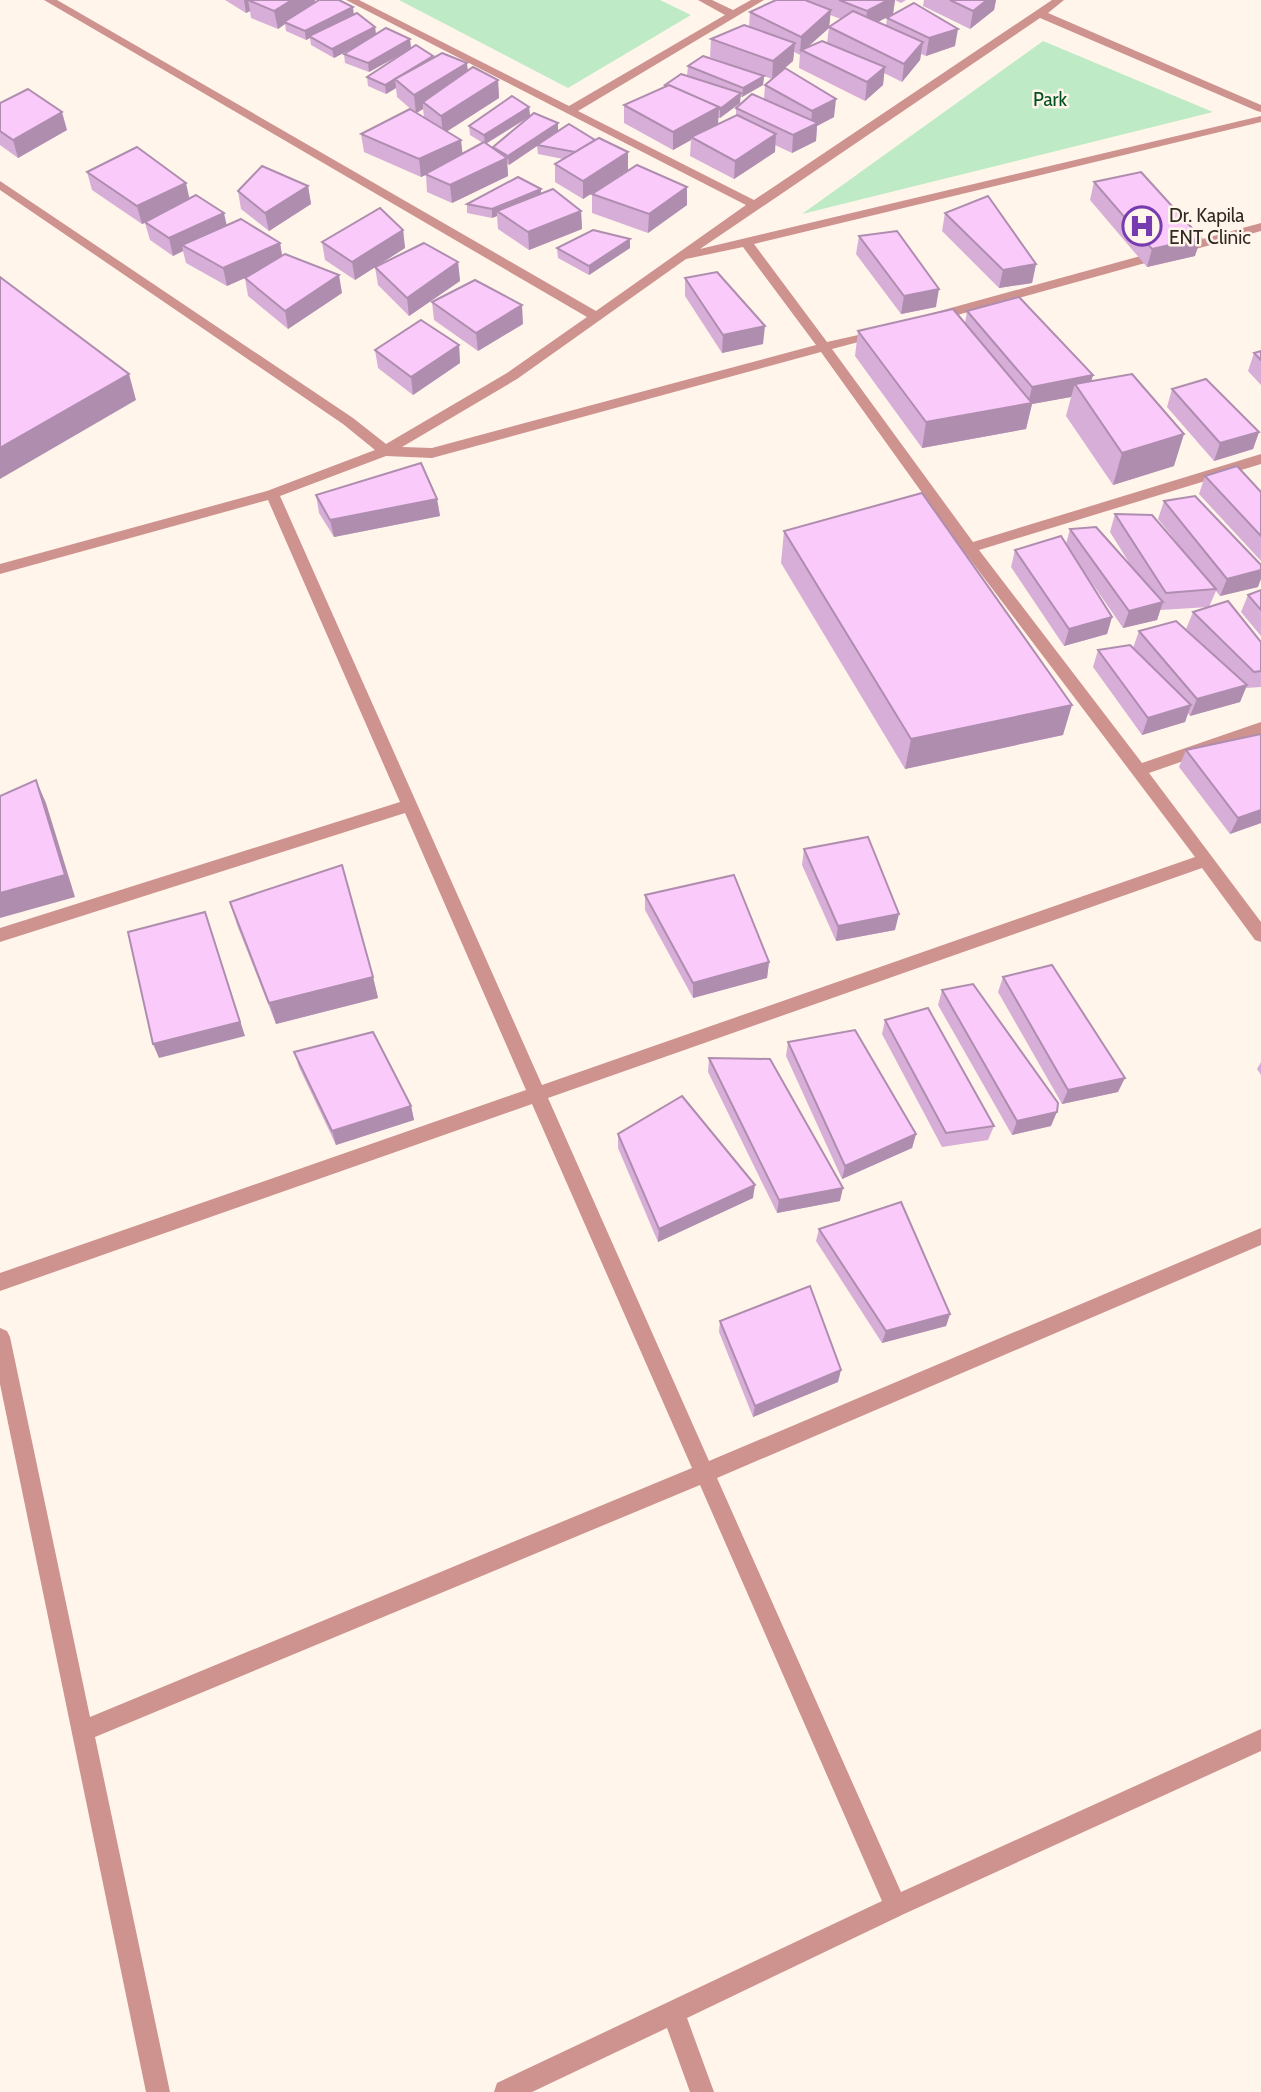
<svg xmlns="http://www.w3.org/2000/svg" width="1261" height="2092" font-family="Cabin,sans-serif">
<rect width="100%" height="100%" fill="#fff5ea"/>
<g fill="#beebc5">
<polygon points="399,0 660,0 691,15 568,88"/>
<polygon points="1043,41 1213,112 802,214"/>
</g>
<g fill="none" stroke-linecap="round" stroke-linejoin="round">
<g fill="#ce928f" fill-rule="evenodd">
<path d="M44,0H57L596,311L746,205L346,0H359L569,106L725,15L698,0H712L733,10L751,0H764L578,111L754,200L1052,0H1064L1048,13L1261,105V112L1257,111L1040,18L700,249L1261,116V122L754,244L827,342L885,329V335L832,349L973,542L1261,454V464L979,550L1142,763L1261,722V734L1149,773L1261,922V942L1255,940L1202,868L548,1098L709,1461L1261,1228V1245L717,1478L901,1892L1261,1729V1751L904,1914L687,2018L714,2092H690L667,2028L532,2092H494L497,2083L882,1901L700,1485L95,1737L170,2092H146L0,1384V1328L7,1331L10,1337L90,1717L692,1468L532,1104L0,1291V1273L526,1090L405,813L0,942V928L400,802L268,500L0,574V564L267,491L375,450L343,424L0,190V181L353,418L386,444L507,373L587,317ZM743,247L816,345L432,448L402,447L517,379L686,259ZM821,352L966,554L1195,857L542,1085L280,496L386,456L432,458Z"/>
<polygon points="1261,223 1261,231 939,320 929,320 928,317 929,314"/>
</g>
</g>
<g fill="#d7aed7" fill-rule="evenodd">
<path d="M225,0H315V3L354,15L375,27L376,34L410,39L411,49L498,80L499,98L447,131L463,153L483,143L470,135L469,126L529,107L530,116L558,131L595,140L628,152V170L583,199L555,182V164L563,159L538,154L537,146L509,165L507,164L508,176L452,203L427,192L426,175L421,177L364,152L361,134L413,111L397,97L396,88L386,94L368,86L367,77L408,50L369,72L345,63L344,54L357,45L334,58L311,45L310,38L306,40L286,31L285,24L278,29L251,18L250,11L246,13ZM423,109L424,117L417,113ZM529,117L493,147V148L486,144Z"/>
<path d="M806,0H906L901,3L895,0L893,14L878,22L886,26L887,18L955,46L926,56L921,54L920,60L902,82L884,73L883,85L865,101L799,68L800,54V55L794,52L793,61L772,79L764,76L763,85L742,97H740V103L720,118H718V124L736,116V108L764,99L765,85L834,117L817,126L816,141L792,153L775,145V152L734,179L690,156L691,140L673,150L624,123V105L665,87V85L701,81L687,75L688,66L748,71L710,57L711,39L749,27L750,12ZM830,15L841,19L829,27ZM829,28L827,43L808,47Z"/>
<polygon points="924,0 996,0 994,10 970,29 923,6"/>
<polygon points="0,103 67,130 18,158 0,145"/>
<polygon points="87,172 190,198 226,225 280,243 282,256 342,293 288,329 248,296 245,278 227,286 186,263 183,251 173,256 150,240 145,223 142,224 92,190"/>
<polygon points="1094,182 1195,256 1147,267 1090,200"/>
<polygon points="308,186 311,204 269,231 241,209 238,191"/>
<polygon points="687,187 687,205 648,233 592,213 592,194"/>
<polygon points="541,194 581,211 582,229 529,250 498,229 497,216 492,218 467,213 467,204"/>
<polygon points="945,213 1036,264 1032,283 999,288 942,231"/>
<polygon points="403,230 405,248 355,280 325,260 322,242"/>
<polygon points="859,236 936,307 901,314 856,254"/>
<polygon points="557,248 630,248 589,275 558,258"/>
<polygon points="458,262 460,281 409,316 378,285 375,267"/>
<polygon points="685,278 763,344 722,353 685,296"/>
<polygon points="432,302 523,324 478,351 434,320"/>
<polygon points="967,311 1093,375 1091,381 1174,466 1113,485 1066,416 1071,397 1032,404 1026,429 922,448 855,356 858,331 965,323"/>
<polygon points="459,345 460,363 413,395 378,368 375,350"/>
<polygon points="1261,351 1261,385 1248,371 1254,353"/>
<polygon points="1172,389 1259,432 1253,449 1214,461 1167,407"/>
<polygon points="1205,476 1261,492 1261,561 1199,494"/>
<polygon points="316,495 437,499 440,516 334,537 319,513"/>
<polygon points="1164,501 1258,587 1220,596 1216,591 1209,607 1160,610 1157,620 1123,628 1085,573 1112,617 1107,634 1064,646 1011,567 1015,550 1066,544 1070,529 1133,569 1110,532 1115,514 1195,565 1158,519"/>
<polygon points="784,531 1063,735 905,769 781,563"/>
<polygon points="1261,590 1261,636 1241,612 1248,595"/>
<polygon points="1193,612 1261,642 1261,687 1246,688 1240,702 1190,716 1188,713 1185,722 1142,735 1093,667 1098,650 1133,648 1139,631 1202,645 1186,629"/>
<polygon points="1261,734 1261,823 1230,834 1179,767 1186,750"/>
<polygon points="804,849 895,930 836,941 802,865"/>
<polygon points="645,895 769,962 767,978 693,998 645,910"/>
<polygon points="230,902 373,977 378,998 276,1024 237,925"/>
<polygon points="1003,977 1118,1092 1062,1104 998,992"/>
<polygon points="942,990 1051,1126 1012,1135 938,1005"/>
<polygon points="885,1020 994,1126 988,1140 942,1147 882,1034"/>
<polygon points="788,1042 916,1134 912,1148 842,1179 786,1056"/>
<polygon points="294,1052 411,1106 414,1120 336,1145 299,1067"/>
<polygon points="709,1058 840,1201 777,1213 708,1072"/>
<polygon points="1261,1062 1261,1075 1257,1069"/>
<polygon points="618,1134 753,1198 658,1242 618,1148"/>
<polygon points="819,1229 950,1314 946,1326 882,1343 816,1241"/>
<polygon points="720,1321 838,1382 753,1417 719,1332"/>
</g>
<g fill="#af8daf">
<polygon points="244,0 270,0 248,0 250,11 246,13"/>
<polygon points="292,0 315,0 316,4 284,22 285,24 278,29 274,11"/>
<polygon points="888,0 895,0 893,14 865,29 867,11"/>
<polygon points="987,0 996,0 994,10 970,29 973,11"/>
<polygon points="353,7 354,16 309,36 310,38 306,40 305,31"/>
<polygon points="831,10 829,28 803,51 801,50 800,55 801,37"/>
<polygon points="375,27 376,36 334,58 332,49"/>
<polygon points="958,29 955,46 926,56 929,38"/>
<polygon points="410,39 411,49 369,72 368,63"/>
<polygon points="923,42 920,60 902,82 904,64"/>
<polygon points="795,43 793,61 772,79 773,61"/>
<polygon points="467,63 469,81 423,102 423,109 416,113 414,95"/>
<polygon points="885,67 883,85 865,101 867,82"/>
<polygon points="764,76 763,85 742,97 743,88"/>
<polygon points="395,79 396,88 386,94 385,85"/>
<polygon points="498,80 499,98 443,134 441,116"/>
<polygon points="741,93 740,103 720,118 720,109"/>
<polygon points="836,99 834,117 817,126 816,141 792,153 793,135 811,126 812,111"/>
<polygon points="529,107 530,116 485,144 484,135"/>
<polygon points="719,107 718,126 691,137 691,140 673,150 673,132"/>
<polygon points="62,112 67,130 18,158 13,140"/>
<polygon points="558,123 558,133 537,145 537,146 509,165 508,156"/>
<polygon points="776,134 775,152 734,179 735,161"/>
<polygon points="461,140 463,158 421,177 419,159"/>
<polygon points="628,152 628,170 583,199 583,181"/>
<polygon points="507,158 508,176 452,203 450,185"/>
<polygon points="186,183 190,201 142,224 137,206"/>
<polygon points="308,186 311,204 269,231 265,213"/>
<polygon points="687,187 687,205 648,233 649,214"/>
<polygon points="541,189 541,198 497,211 497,216 492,218 492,209"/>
<polygon points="581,211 582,229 529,250 528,232"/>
<polygon points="224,213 228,231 182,245 183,251 173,256 169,238"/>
<polygon points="403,230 405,248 355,280 352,262"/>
<polygon points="1201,238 1195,256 1147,267 1152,249"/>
<polygon points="630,239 630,248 589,275 589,266"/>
<polygon points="280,243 283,261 227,286 223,268"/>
<polygon points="458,262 460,281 409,316 407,298"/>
<polygon points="1036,264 1032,283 999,288 1003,270"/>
<polygon points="339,275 342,293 288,329 285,311"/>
<polygon points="939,289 936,307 901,314 904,296"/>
<polygon points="522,305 523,324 478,351 476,333"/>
<polygon points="765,326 763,344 722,353 723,335"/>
<polygon points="459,345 460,363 413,395 411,377"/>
<polygon points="129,374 136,400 0,479 0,448"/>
<polygon points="1093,375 1088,393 1075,384 1071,397 1032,404 1026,429 922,448 926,422 1028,404 1032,387"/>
<polygon points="1259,432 1253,449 1214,461 1220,443"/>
<polygon points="1184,434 1174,466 1113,485 1122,453"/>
<polygon points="437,499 440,516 334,537 330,520"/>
<polygon points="1261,570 1261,579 1258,587 1220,596 1227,579"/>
<polygon points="1163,602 1157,620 1123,628 1129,611"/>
<polygon points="1112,617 1107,634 1064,646 1069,629"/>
<polygon points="1247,685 1240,702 1190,716 1197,699"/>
<polygon points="1072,705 1063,735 905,769 911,739"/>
<polygon points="1191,705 1185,722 1142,735 1148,718"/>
<polygon points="36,780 46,803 75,897 0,918 0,893"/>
<polygon points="1261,810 1261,823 1230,834 1238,818"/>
<polygon points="899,914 895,930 836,941 838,926"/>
<polygon points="210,928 245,1036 159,1058 153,1044"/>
<polygon points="769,962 767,978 693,998 693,983"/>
<polygon points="373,977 378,998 276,1024 269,1003"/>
<polygon points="1125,1078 1118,1092 1062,1104 1068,1090"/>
<polygon points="411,1106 414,1120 336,1145 332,1131"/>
<polygon points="1057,1112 1051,1126 1012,1135 1017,1121"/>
<polygon points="916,1134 912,1148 842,1179 845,1166"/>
<polygon points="755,1185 753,1198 658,1242 659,1229"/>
<polygon points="843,1188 840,1201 777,1213 779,1200"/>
<polygon points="950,1314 946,1326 882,1343 886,1331"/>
<polygon points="841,1370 838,1382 753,1417 755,1406"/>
</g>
<g fill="#facafa" stroke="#af8daf" stroke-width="2">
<polygon points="248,0 292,0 274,11"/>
<polygon points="319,0 339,0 353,7 305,31 284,22"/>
<polygon points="776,0 805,0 831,10 801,37 750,12"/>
<polygon points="839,0 888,0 867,11"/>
<polygon points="950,0 987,0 973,11"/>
<polygon points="914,3 958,29 929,38 887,18"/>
<polygon points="853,11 923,42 904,64 829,27"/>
<polygon points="357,13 375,27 332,49 309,36"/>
<polygon points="744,25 795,43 773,61 711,39"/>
<polygon points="386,28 410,39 368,63 344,54"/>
<polygon points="822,41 885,67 867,82 801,50"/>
<polygon points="416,45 433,56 385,85 367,77"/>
<polygon points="442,53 467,63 414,95 395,79"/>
<polygon points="703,56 764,76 743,88 688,66"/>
<polygon points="473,67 498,80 441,116 423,102"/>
<polygon points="785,68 836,99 812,111 765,85"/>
<polygon points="681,74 741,93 720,109 718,108 719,107 665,85"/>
<polygon points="669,85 719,107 673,132 624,105"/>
<polygon points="28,89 62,112 13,140 0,131 0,103"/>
<polygon points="752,94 818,123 793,135 736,108"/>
<polygon points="512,96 529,107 484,135 469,126"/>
<polygon points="410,109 461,140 419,159 361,134"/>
<polygon points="534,113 558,123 508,156 493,147"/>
<polygon points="737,115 776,134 735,161 691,137"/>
<polygon points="569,124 595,140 575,152 537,145"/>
<polygon points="599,138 628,152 583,181 555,164"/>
<polygon points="484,142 507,158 450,185 425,174"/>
<polygon points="137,147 186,183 137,206 87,172"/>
<polygon points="637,165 687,187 649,214 592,194"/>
<polygon points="262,166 308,186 265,213 238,191"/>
<polygon points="1141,172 1201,238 1152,249 1094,182"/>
<polygon points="518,177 541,189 492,209 467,204"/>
<polygon points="553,189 581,211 528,232 497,211"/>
<polygon points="196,195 224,213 169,238 145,222"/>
<polygon points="988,196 1036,264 1003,270 945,213"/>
<polygon points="380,208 403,230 352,262 322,242"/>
<polygon points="241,219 280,243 223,268 182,245"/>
<polygon points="593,230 630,239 589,266 557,248"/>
<polygon points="897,231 939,289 904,296 859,236"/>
<polygon points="424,243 458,262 407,298 375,267"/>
<polygon points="285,254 339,275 285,311 245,278"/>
<polygon points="717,272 765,326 723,335 685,278"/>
<polygon points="0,277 129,374 0,448"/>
<polygon points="475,280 522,305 476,333 432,302"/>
<polygon points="1019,297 1093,375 1032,387 967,311"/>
<polygon points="953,309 1032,403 926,422 858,331"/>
<polygon points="421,320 459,345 411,377 375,350"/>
<polygon points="1261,351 1261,360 1254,353"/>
<polygon points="1132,374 1184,434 1122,453 1075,384"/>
<polygon points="1206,379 1259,432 1220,443 1172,389"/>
<polygon points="421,463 437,499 330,520 316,495"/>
<polygon points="1237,466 1261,492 1261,536 1205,476"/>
<polygon points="922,493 1072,705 911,739 784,531"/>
<polygon points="1195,496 1261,565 1261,570 1227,579 1164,501"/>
<polygon points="1115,514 1152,515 1216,589 1166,593"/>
<polygon points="1096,527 1163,602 1129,611 1070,529"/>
<polygon points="1061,536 1112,617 1069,629 1015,550"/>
<polygon points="1261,590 1261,610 1248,595"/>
<polygon points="1228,601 1261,642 1261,671 1254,672 1193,612"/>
<polygon points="1176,621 1247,685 1197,699 1139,631"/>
<polygon points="1130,645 1191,705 1148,718 1098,650"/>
<polygon points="1261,734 1261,810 1238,818 1186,750"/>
<polygon points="36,780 65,875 0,893 0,796"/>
<polygon points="868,837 899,914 838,926 804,849"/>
<polygon points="342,865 373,977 269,1003 230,902"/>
<polygon points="734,875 769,962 693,983 645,895"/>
<polygon points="205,912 240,1022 153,1044 128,932"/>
<polygon points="1052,965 1125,1078 1068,1090 1003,977"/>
<polygon points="973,984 1058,1103 1057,1112 1017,1121 942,990"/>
<polygon points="928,1008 994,1126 946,1133 885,1020"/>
<polygon points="855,1030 916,1134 845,1166 788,1042"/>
<polygon points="373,1032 411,1106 332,1131 294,1052"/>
<polygon points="709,1058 770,1059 843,1188 779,1200"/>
<polygon points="682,1096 755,1185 659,1229 618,1134"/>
<polygon points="901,1202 950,1314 886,1331 819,1229"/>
<polygon points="810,1286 841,1370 755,1406 720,1321"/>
</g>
<defs>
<g id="hospital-ring" transform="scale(2.0125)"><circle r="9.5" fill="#fff5ea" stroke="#773bb0" stroke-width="1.5"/><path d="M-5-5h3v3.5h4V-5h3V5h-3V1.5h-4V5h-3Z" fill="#773bb0"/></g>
</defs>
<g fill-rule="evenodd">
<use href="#hospital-ring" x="1142" y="226"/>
</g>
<g text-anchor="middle" stroke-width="5" stroke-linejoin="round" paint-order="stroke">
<g font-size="19" fill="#00511f" stroke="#fff5ea">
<text x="1050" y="106">Park</text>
</g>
<g font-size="19" fill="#302923" stroke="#fff5ea" text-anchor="start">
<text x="1169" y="222">Dr. Kapila<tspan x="1169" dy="22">ENT Clinic</tspan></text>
</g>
</g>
</svg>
